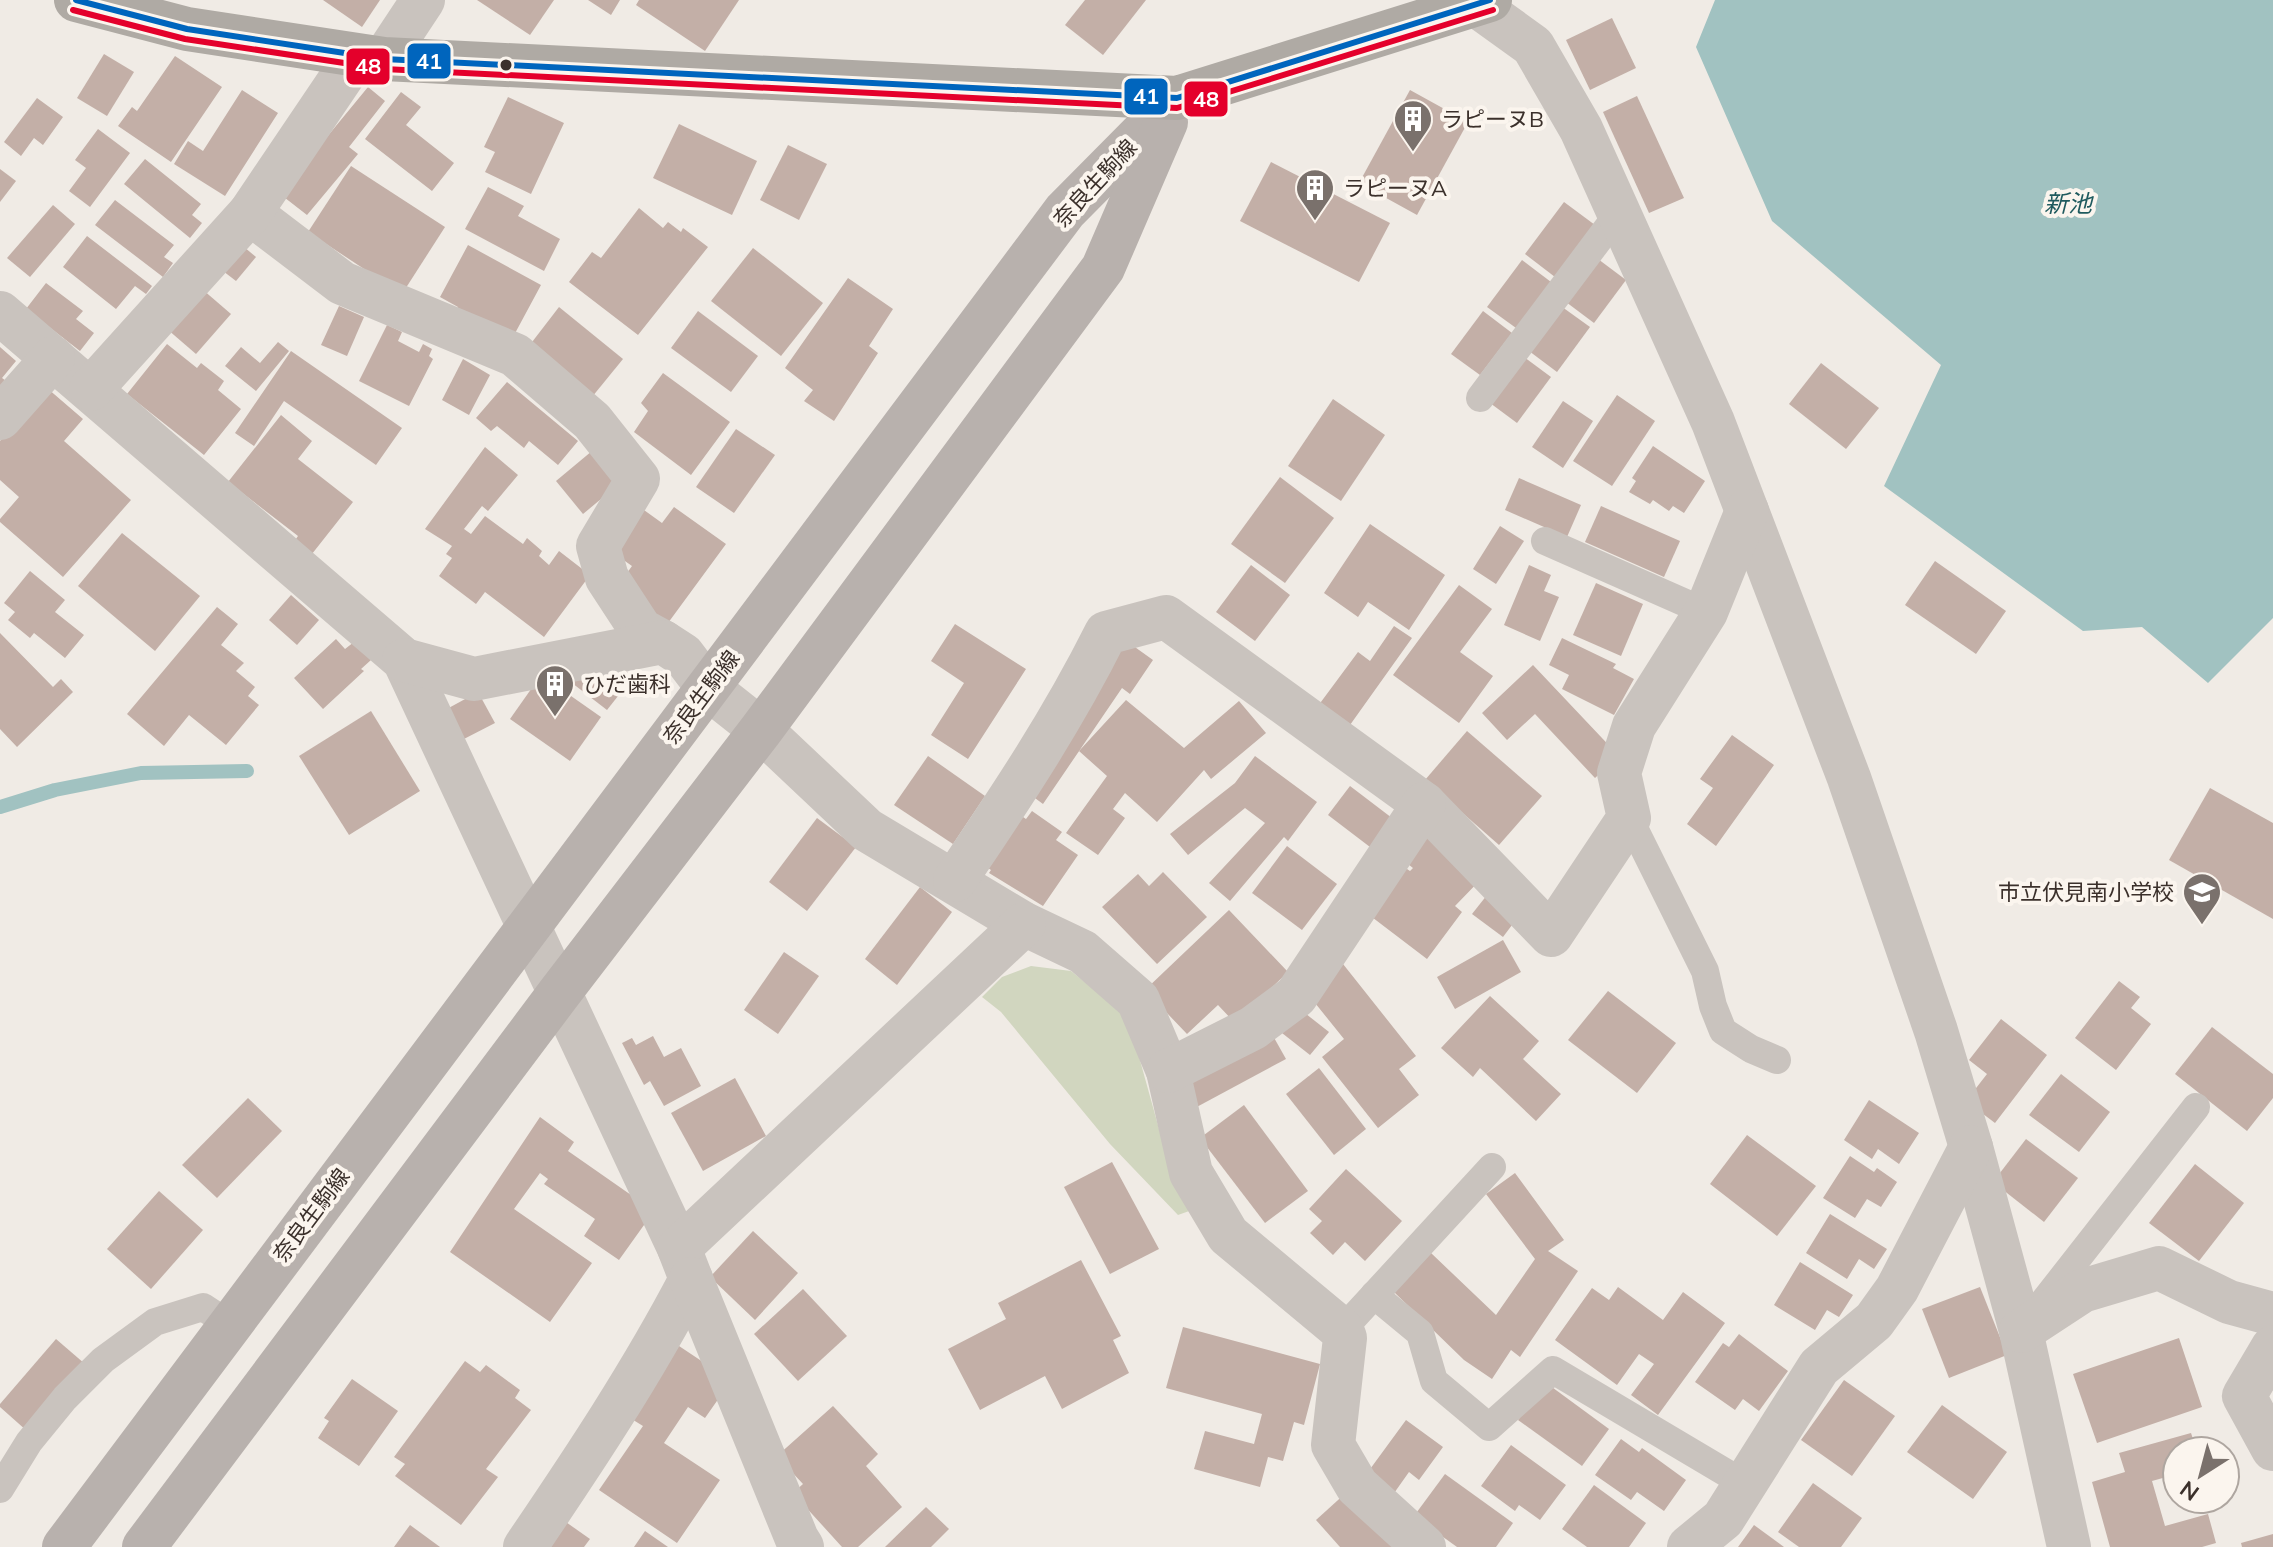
<svg xmlns="http://www.w3.org/2000/svg" width="2273" height="1547" font-family="Mulish,'Noto Sans JP',sans-serif">
<rect width="100%" height="100%" fill="#f0ebe5"/>
<polygon fill="#d1d6bf" points="1031,966 1071,971 1128,1017 1169,1165 1192,1210 1178,1215 1110,1144 1001,1012 982,997 1002,977"/>
<polygon fill="#a1c2c1" points="1715,0 2273,0 2273,618 2208,683 2142,627 2083,631 1884,486 1941,365 1772,221 1696,47"/>
<g fill="none" stroke-linecap="round" stroke-linejoin="round">
<polyline stroke="#a1c2c1" stroke-width="14" points="0,807 55,790 141,773 247,771"/>
</g>
<g fill="#c3afa7">
<polygon points="323,0 380,0 362,27"/>
<polygon points="477,0 554,0 530,35"/>
<polygon points="588,0 620,0 611,15"/>
<polygon points="639,0 739,0 705,51 636,5"/>
<polygon points="1085,0 1146,0 1103,55 1065,25"/>
<polygon points="1612,18 1636,68 1590,90 1566,40"/>
<polygon points="104,54 134,72 107,116 77,98"/>
<polygon points="175,56 222,87 171,162 118,126 132,107 137,111"/>
<polygon points="368,87 385,101 349,147 358,154 307,215 280,194"/>
<polygon points="242,90 278,113 225,196 174,164 188,141 203,151"/>
<polygon points="1410,90 1468,122 1417,215 1359,183"/>
<polygon points="401,92 421,107 406,125 454,163 432,191 365,139"/>
<polygon points="1637,96 1684,198 1649,213 1603,112"/>
<polygon points="508,97 564,123 531,194 485,172 495,152 484,147"/>
<polygon points="37,98 63,117 43,145 34,138 21,156 4,142"/>
<polygon points="679,124 757,161 732,215 653,178"/>
<polygon points="98,129 130,153 90,207 69,191 86,168 75,160"/>
<polygon points="788,145 827,164 799,220 760,200"/>
<polygon points="145,159 201,204 192,215 202,223 190,238 124,184"/>
<polygon points="1271,162 1390,223 1359,282 1240,221"/>
<polygon points="351,166 445,227 402,294 308,232"/>
<polygon points="0,169 16,181 0,202"/>
<polygon points="488,187 524,206 518,216 560,239 544,271 465,229"/>
<polygon points="115,200 174,245 164,257 173,263 163,277 95,225"/>
<polygon points="1564,202 1595,225 1555,277 1525,254"/>
<polygon points="53,205 75,224 30,277 7,258"/>
<polygon points="639,208 663,228 668,222 681,232 683,228 708,247 638,335 569,282 592,252 601,258"/>
<polygon points="87,236 152,286 146,294 135,286 116,309 63,267"/>
<polygon points="468,245 541,285 513,337 454,314 458,307 440,297"/>
<polygon points="244,247 256,257 236,281 223,271"/>
<polygon points="753,248 823,303 781,356 711,301"/>
<polygon points="1594,256 1626,280 1594,323 1562,299"/>
<polygon points="1522,260 1551,282 1516,328 1487,307"/>
<polygon points="848,278 893,309 869,346 878,353 834,421 804,401 813,390 785,368"/>
<polygon points="46,283 83,311 76,319 94,333 80,351 26,309"/>
<polygon points="202,289 231,314 196,354 167,329"/>
<polygon points="1558,304 1590,327 1557,372 1525,348"/>
<polygon points="339,306 364,317 347,356 321,345"/>
<polygon points="559,307 623,359 592,397 529,346"/>
<polygon points="698,311 758,356 731,392 671,348"/>
<polygon points="1483,311 1512,333 1480,375 1451,354"/>
<polygon points="387,325 402,332 398,341 419,352 423,344 432,349 429,356 433,359 409,406 359,381"/>
<polygon points="278,342 289,351 256,391 225,366 241,347 260,363"/>
<polygon points="167,344 197,368 201,363 224,381 218,390 241,409 204,455 127,394"/>
<polygon points="0,347 16,361 2,378 9,383 0,395"/>
<polygon points="291,351 402,428 376,465 284,401 254,446 235,433"/>
<polygon points="1520,354 1551,377 1517,423 1486,400"/>
<polygon points="463,359 490,375 469,415 442,400"/>
<polygon points="1821,363 1879,408 1846,449 1789,404"/>
<polygon points="663,373 730,422 691,475 634,432 648,411 641,403"/>
<polygon points="507,382 578,441 558,465 529,441 524,448 497,426 491,431 476,418"/>
<polygon points="47,388 83,419 64,441 131,500 63,577 0,522 0,519 19,497 0,480 0,441"/>
<polygon points="1617,395 1655,421 1612,486 1573,461"/>
<polygon points="1333,399 1385,435 1341,501 1288,466"/>
<polygon points="1563,401 1593,421 1563,468 1532,447"/>
<polygon points="281,415 312,441 298,459 353,502 308,559 291,546 298,536 228,482"/>
<polygon points="736,429 775,455 734,513 696,487"/>
<polygon points="1653,446 1705,481 1684,513 1673,506 1669,511 1653,500 1650,504 1629,492 1636,481 1632,478"/>
<polygon points="485,447 518,475 488,511 482,506 464,529 471,534 485,516 523,544 527,538 542,551 539,556 549,565 559,551 590,575 544,637 485,592 476,604 439,576 452,558 446,554 452,546 425,529"/>
<polygon points="592,451 619,484 583,514 556,481"/>
<polygon points="1280,477 1334,518 1285,583 1231,544"/>
<polygon points="1519,478 1581,505 1567,537 1505,510"/>
<polygon points="637,505 662,523 674,507 726,544 668,623 617,587 632,566 605,547"/>
<polygon points="1601,506 1680,541 1664,577 1585,542"/>
<polygon points="1370,524 1445,575 1409,630 1368,602 1358,617 1324,593"/>
<polygon points="1500,526 1524,541 1496,584 1473,569"/>
<polygon points="122,533 200,596 155,651 78,586"/>
<polygon points="1935,561 2006,611 1976,654 1905,605"/>
<polygon points="1251,565 1290,595 1255,641 1216,612"/>
<polygon points="1529,565 1551,575 1544,591 1559,597 1540,641 1504,625"/>
<polygon points="30,571 65,600 55,612 84,635 65,658 34,633 30,638 8,620 15,612 4,603"/>
<polygon points="1596,583 1643,604 1621,656 1573,635"/>
<polygon points="1459,585 1492,609 1460,652 1493,676 1459,723 1393,675"/>
<polygon points="291,595 319,620 297,645 269,620"/>
<polygon points="217,607 238,624 221,645 244,663 236,671 255,687 248,696 259,705 226,745 189,715 164,746 127,714"/>
<polygon points="955,624 1026,669 968,759 931,735 964,683 931,661"/>
<polygon points="1394,626 1412,638 1345,732 1315,710 1358,652 1370,661"/>
<polygon points="0,633 53,687 61,679 73,692 17,747 0,729"/>
<polygon points="1118,635 1153,660 1130,694 1122,688 1043,804 1020,787"/>
<polygon points="1562,638 1616,664 1613,668 1634,679 1614,715 1562,689 1569,675 1549,665"/>
<polygon points="336,639 345,649 354,642 371,660 361,669 364,671 323,709 294,678"/>
<polygon points="615,661 633,677 607,710 559,673"/>
<polygon points="1533,665 1619,756 1595,778 1535,714 1507,740 1482,713"/>
<polygon points="541,675 601,717 570,761 510,719"/>
<polygon points="478,692 495,723 462,740 445,710"/>
<polygon points="1126,700 1184,748 1239,701 1266,733 1211,779 1204,770 1157,822 1125,793 1113,809 1125,818 1098,855 1066,833 1107,776 1079,751"/>
<polygon points="371,711 420,791 349,835 299,756"/>
<polygon points="1467,731 1542,796 1499,845 1425,780"/>
<polygon points="1732,735 1774,765 1716,846 1687,824 1713,788 1700,779"/>
<polygon points="928,756 985,796 953,844 894,805"/>
<polygon points="1255,756 1317,802 1288,841 1284,837 1230,901 1209,883 1265,823 1245,808 1188,855 1170,834 1235,783"/>
<polygon points="1350,786 1392,818 1370,847 1328,815"/>
<polygon points="2210,788 2273,823 2273,919 2169,860"/>
<polygon points="1010,808 1026,819 1032,811 1062,832 1056,840 1078,855 1043,906 989,873 991,870 975,859"/>
<polygon points="817,818 856,847 807,911 769,882"/>
<polygon points="1431,824 1484,876 1455,906 1462,912 1427,959 1360,908 1395,861 1410,871 1413,868 1399,857"/>
<polygon points="1287,846 1337,884 1302,930 1252,893"/>
<polygon points="1163,872 1207,917 1157,964 1102,907 1138,874 1149,886"/>
<polygon points="920,887 952,912 897,985 865,959"/>
<polygon points="1491,890 1521,913 1503,937 1472,914"/>
<polygon points="1229,910 1288,972 1235,1023 1218,1005 1187,1034 1145,990"/>
<polygon points="1503,940 1521,972 1455,1009 1437,977"/>
<polygon points="784,952 819,976 778,1034 744,1010"/>
<polygon points="1343,964 1416,1056 1399,1069 1419,1095 1378,1128 1322,1057 1344,1039 1307,993"/>
<polygon points="2119,981 2140,997 2131,1008 2151,1024 2116,1070 2075,1038"/>
<polygon points="1608,991 1676,1043 1637,1093 1568,1040"/>
<polygon points="1490,996 1539,1041 1523,1059 1561,1094 1536,1121 1480,1068 1473,1077 1441,1048"/>
<polygon points="1301,1010 1329,1032 1310,1055 1282,1033"/>
<polygon points="2001,1019 2047,1055 1995,1123 1966,1101 1987,1074 1969,1060"/>
<polygon points="1268,1027 1286,1059 1193,1109 1175,1077"/>
<polygon points="2212,1027 2273,1074 2273,1098 2247,1131 2175,1074"/>
<polygon points="653,1036 664,1057 681,1048 701,1086 664,1106 650,1081 644,1085 622,1043 632,1038 636,1045"/>
<polygon points="1319,1068 1366,1129 1334,1155 1286,1094"/>
<polygon points="2061,1074 2110,1112 2079,1152 2029,1115"/>
<polygon points="735,1078 766,1136 703,1171 671,1113"/>
<polygon points="248,1098 282,1131 217,1198 182,1165"/>
<polygon points="1869,1100 1919,1133 1899,1164 1878,1149 1872,1159 1844,1140"/>
<polygon points="1244,1105 1308,1191 1265,1223 1200,1138"/>
<polygon points="540,1117 574,1142 568,1151 654,1211 619,1260 584,1236 595,1219 544,1184 548,1179 540,1173 514,1209 592,1263 550,1322 450,1252"/>
<polygon points="1747,1135 1816,1186 1777,1236 1710,1184"/>
<polygon points="2026,1139 2078,1178 2044,1222 1993,1182"/>
<polygon points="1850,1156 1874,1172 1877,1168 1897,1182 1881,1207 1867,1199 1855,1218 1823,1198"/>
<polygon points="1112,1162 1159,1249 1110,1274 1064,1187"/>
<polygon points="2195,1164 2244,1203 2199,1261 2149,1223"/>
<polygon points="1346,1169 1402,1221 1365,1261 1345,1242 1333,1255 1310,1233 1322,1221 1309,1209"/>
<polygon points="1515,1173 1564,1240 1548,1251 1578,1271 1520,1357 1511,1350 1492,1379 1464,1360 1394,1292 1431,1253 1496,1315 1535,1259 1486,1194"/>
<polygon points="159,1191 203,1230 151,1289 107,1249"/>
<polygon points="1830,1214 1887,1249 1874,1269 1859,1259 1847,1279 1806,1253"/>
<polygon points="753,1231 798,1273 755,1320 710,1277"/>
<polygon points="1081,1260 1121,1336 1113,1340 1129,1373 1062,1409 1045,1376 980,1410 948,1349 1006,1319 998,1303"/>
<polygon points="1800,1262 1853,1295 1839,1317 1827,1310 1815,1330 1774,1305"/>
<polygon points="1618,1287 1663,1320 1683,1292 1725,1323 1658,1415 1631,1395 1654,1364 1639,1354 1617,1385 1555,1340 1592,1288 1609,1300"/>
<polygon points="1980,1287 2007,1355 1949,1378 1922,1309"/>
<polygon points="803,1289 847,1336 798,1381 754,1334"/>
<polygon points="1183,1327 1320,1364 1304,1425 1294,1422 1283,1461 1268,1457 1260,1487 1194,1469 1205,1431 1254,1444 1262,1414 1166,1388"/>
<polygon points="1739,1334 1788,1371 1759,1411 1743,1399 1735,1410 1695,1382 1723,1343 1729,1347"/>
<polygon points="2179,1338 2202,1407 2097,1443 2073,1374"/>
<polygon points="56,1339 85,1364 27,1431 0,1407 0,1404"/>
<polygon points="679,1346 715,1370 726,1388 705,1418 688,1407 664,1443 720,1480 677,1543 599,1490 643,1426 630,1418"/>
<polygon points="465,1361 480,1372 486,1365 520,1390 515,1398 531,1410 486,1469 498,1477 461,1525 395,1476 405,1464 394,1457"/>
<polygon points="352,1379 398,1411 359,1466 318,1438 329,1421 324,1418"/>
<polygon points="1844,1380 1895,1416 1852,1476 1801,1440"/>
<polygon points="1545,1382 1609,1429 1582,1466 1518,1420"/>
<polygon points="1942,1405 2007,1452 1973,1499 1907,1452"/>
<polygon points="833,1406 878,1454 866,1466 902,1507 858,1547 842,1547 793,1493 803,1484 777,1456"/>
<polygon points="1406,1420 1443,1447 1419,1480 1409,1472 1392,1496 1365,1476"/>
<polygon points="2191,1433 2197,1451 2177,1451 2177,1474 2152,1481 2165,1526 2208,1514 2216,1543 2202,1547 2110,1547 2092,1482 2125,1472 2119,1453"/>
<polygon points="1621,1439 1639,1452 1642,1448 1686,1480 1664,1511 1637,1492 1631,1500 1595,1475"/>
<polygon points="1511,1445 1566,1485 1540,1520 1519,1505 1515,1511 1481,1486"/>
<polygon points="1445,1474 1513,1523 1496,1547 1457,1547 1414,1516"/>
<polygon points="1813,1483 1862,1518 1841,1547 1799,1547 1778,1532"/>
<polygon points="1594,1485 1646,1523 1629,1547 1587,1547 1562,1529"/>
<polygon points="1348,1491 1398,1547 1340,1547 1316,1520"/>
<polygon points="926,1507 949,1529 931,1547 885,1547"/>
<polygon points="563,1520 590,1539 584,1547 543,1547"/>
<polygon points="410,1525 440,1547 394,1547"/>
<polygon points="1754,1525 1784,1547 1738,1547"/>
<polygon points="645,1531 668,1547 634,1547"/>
<polygon points="2273,1534 2273,1547 2242,1547 2241,1543"/>
</g>
<g fill="none" stroke-linecap="round" stroke-linejoin="round">
<g stroke="#c9c3be" stroke-width="28">
<polyline points="1480,398 1618,214"/>
<polyline points="1545,541 1706,612"/>
<polyline points="1629,818 1705,971 1713,1006 1723,1031 1751,1049 1777,1060"/>
<polyline points="1374,1295 1420,1333 1434,1381 1489,1427 1553,1370 1745,1484"/>
<polyline points="2041,1305 2196,1107"/>
<polyline points="1342,1330 1492,1167"/>
<polyline points="0,1489 29,1442 65,1398 103,1360 155,1322 203,1307 229,1324"/>
</g>
<g stroke="#c9c3be" stroke-width="44">
<polyline points="1476,5 1533,46 1581,129 1713,422 1849,778 1936,1031 1971,1147 2021,1331 2069,1547"/>
<polyline points="384,59 423,0"/>
<polyline points="250,213 342,283 515,355 592,421 638,479 598,546 607,578 641,630 663,642"/>
<path d="M0,313L404,660L679,1248L691,1279C642,1373 584,1460 525,1547"/>
<polyline points="91,389 250,213 356,56"/>
<polyline points="0,418 53,358"/>
<polyline points="404,660 474,679 663,642 683,655 708,688 761,730 867,830 1024,924 1083,952 1138,1000 1168,1071 1191,1173 1228,1235 1342,1330 1345,1338 1333,1445 1357,1486 1424,1547"/>
<path d="M955,880C1010,799 1062,721 1106,633L1166,617L1424,804L1551,935L1629,818L1619,773L1634,726L1706,612L1747,511"/>
<polyline points="1168,1071 1253,1028 1296,996 1424,804"/>
<polyline points="679,1248 1024,924"/>
<polyline points="691,1279 797,1539 802,1547"/>
<polyline points="2021,1331 2082,1291 2159,1268 2229,1302 2273,1314"/>
<polyline points="2273,1347 2244,1396 2273,1449"/>
<polyline points="1689,1547 1723,1519 1819,1367 1874,1321 1897,1289 1971,1147"/>
</g>
<g stroke="#b8b1ad" stroke-width="44">
<polyline points="64,1547 1065,211 1177,98"/>
<polyline points="144,1547 560,992 761,730 1103,268 1166,122"/>
</g>
<polyline stroke="#afaaa4" stroke-width="44" points="76,0 187,29 384,59 1177,98 1490,0"/>
<g stroke="#fbf5ee" stroke-width="12">
<polyline id="bus-1" points="76,0 187,29 384,59 1177,98 1490,0"/>
</g>
<g stroke="#fbf5ee" stroke-width="12">
<polyline id="bus-2" points="73,10 185,39 384,69 1177,108 1493,10"/>
</g>
<use href="#bus-1" stroke="#0065bd" stroke-width="6"/>
<use href="#bus-2" stroke="#e4002b" stroke-width="6"/>
</g>
<defs>
<g id="building-pin" transform="scale(2)"><path d="M0 17L-7.5 6A9.5 9.5 0 1 1 7.5 6Z" fill="#7a716c" stroke="#fbf5ee"/><path d="M-4-6H4V6H1V3H-1V6H-4ZM-2.5-4.3h1.7v1.8h-1.7ZM.8-4.3h1.7v1.8H.8ZM-2.5-1h1.7V.8h-1.7ZM.8-1h1.7V.8H.8Z" fill="#fff"/></g>
<g id="school-pin" transform="scale(2)"><path d="M0 17L-7.5 6A9.5 9.5 0 1 1 7.5 6Z" fill="#7a716c" stroke="#fbf5ee"/><path d="M0-5L7-2L0 1L-7-2ZM-4 1L0 2.5L4 1V4Q0 6-4 4Z" fill="#fff"/></g>
</defs>
<g fill-rule="evenodd">
<use href="#building-pin" x="1413" y="119"/>
<use href="#building-pin" x="1315" y="188"/>
<use href="#building-pin" x="555" y="684"/>
<use href="#school-pin" x="2202" y="892"/>
</g>
<circle fill="#3b302b" stroke="#fbf5ee" stroke-width="3" cx="506" cy="65" r="7"/>
<g text-anchor="middle" stroke-width="8" stroke-linejoin="round" paint-order="stroke">
<g font-size="22" fill="#3b302b" stroke="#fbf5ee" text-anchor="start">
<text x="1441" y="127">ラピーヌB</text>
<text x="1343" y="196">ラピーヌA</text>
<text x="583" y="692">ひだ歯科</text>
<text x="2174" y="900" text-anchor="end">市立伏見南小学校</text>
</g>
<g font-size="22" fill="#3b302b" stroke="#fbf5ee">
<text transform="translate(1095 183) rotate(-47)" y="8">奈良生駒線</text>
<text transform="translate(701 697) rotate(-53)" y="8">奈良生駒線</text>
<text transform="translate(311 1215) rotate(-53)" y="8">奈良生駒線</text>
</g>
<g font-size="24" font-style="italic" fill="#1f5a5e" stroke="#fbf5ee">
<text x="2068" y="212">新池</text>
</g>
</g>
<g stroke="#fbf5ee" stroke-width="3">
<rect x="406" y="42" width="46" height="38" rx="8" fill="#0065bd"/>
<rect x="345" y="47" width="46" height="39" rx="8" fill="#e4002b"/>
<rect x="1123" y="77" width="46" height="39" rx="8" fill="#0065bd"/>
<rect x="1183" y="80" width="46" height="38" rx="8" fill="#e4002b"/>
</g>
<g font-size="22" text-anchor="middle" font-weight="bold" fill="#fff">
<text x="429" y="69">41</text>
<text x="368" y="74">48</text>
<text x="1146" y="104">41</text>
<text x="1206" y="107">48</text>
</g>
<g transform="translate(2201 1475) rotate(216)"><circle r="38" fill="#fbf5ee" stroke="#aea6a0" stroke-width="2"/>
<path d="M0-6L14 30L0 20L-14 30Z" fill="#7a716c"/>
<text y="-12" font-size="22" font-weight="bold" text-anchor="middle" fill="#3b302b">N</text>
</g>
</svg>
